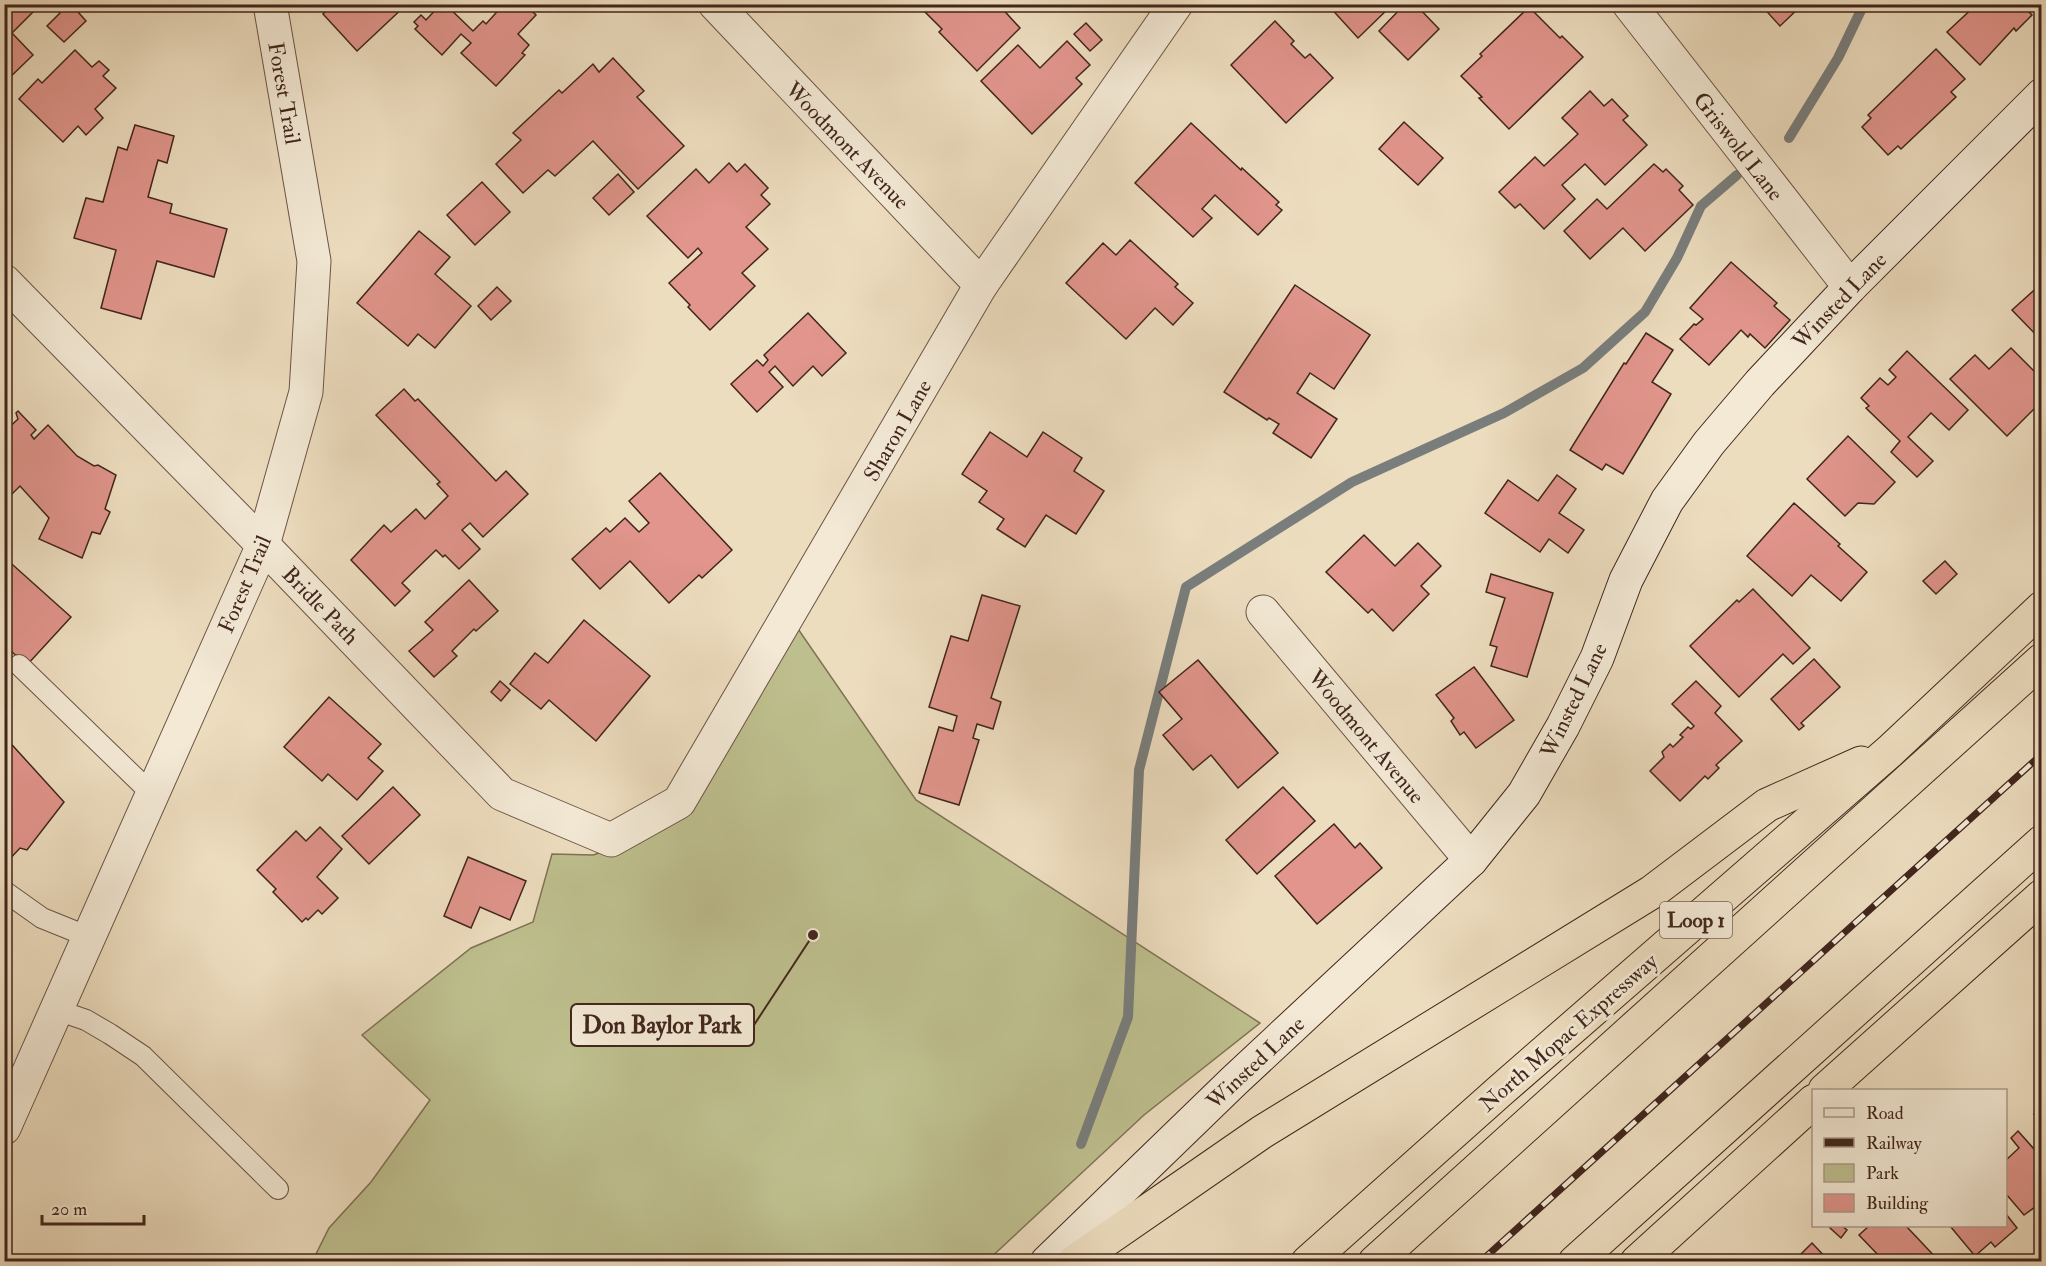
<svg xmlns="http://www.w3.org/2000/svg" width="2046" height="1266" font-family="'IM FELL Double Pica',serif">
<rect width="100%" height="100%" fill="#edddbf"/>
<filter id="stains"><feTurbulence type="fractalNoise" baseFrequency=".00333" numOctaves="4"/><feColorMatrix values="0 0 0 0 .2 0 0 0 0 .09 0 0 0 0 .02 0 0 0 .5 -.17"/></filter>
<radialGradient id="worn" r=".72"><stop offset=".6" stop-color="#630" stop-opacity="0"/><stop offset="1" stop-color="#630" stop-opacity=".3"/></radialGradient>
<polygon fill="#bebf8e" stroke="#807256" stroke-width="1.5" points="796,626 916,800 1260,1023 1144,1115 987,1261 312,1262 329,1228 371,1182 430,1100 362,1035 471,948 533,922 552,854 593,855 637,841"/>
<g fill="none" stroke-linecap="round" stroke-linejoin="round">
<g stroke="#797e7d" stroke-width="10">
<polyline points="1789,138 1838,58 1864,4"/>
<polyline points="1081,1144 1128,1017 1139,770 1186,587 1352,482 1504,413 1583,368 1645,312 1677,258 1701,206 1737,175"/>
</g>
</g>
<g fill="#e1958c" stroke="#41261d" stroke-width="1.5">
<polygon points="4,4 25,4 33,12 12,33 33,55 4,83"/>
<polygon points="59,4 71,4 86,21 64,42 47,26 60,13 55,8"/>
<polygon points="332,4 407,4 357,51 323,14"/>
<polygon points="441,4 445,4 473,31 483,21 486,24 504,4 525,4 536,15 518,34 529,45 522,53 525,55 496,86 461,53 471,43 461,34 442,55 415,29 418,26 414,22 421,15 426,20"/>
<polygon points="932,4 998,4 1020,28 977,71 939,32 942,29 924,11"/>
<polygon points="1327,4 1393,4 1358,38"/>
<polygon points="1405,4 1415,4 1439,29 1408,60 1379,31"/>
<polygon points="1760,4 1803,4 1780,26"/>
<polygon points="1977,4 2021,4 2032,15 2016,31 2014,28 1980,65 1947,32"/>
<polygon points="1529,7 1560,38 1562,36 1583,57 1509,129 1479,98 1482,97 1461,76 1482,56 1480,54"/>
<polygon points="1275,21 1294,41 1291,44 1305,58 1310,54 1333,78 1286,123 1231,65"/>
<polygon points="1086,23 1102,40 1090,51 1074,34"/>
<polygon points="1067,41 1090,65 1076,78 1082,84 1032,134 981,81 1018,45 1040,68"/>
<polygon points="1936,49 1965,79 1951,92 1956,97 1901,149 1898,146 1888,155 1862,127 1871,118 1868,115"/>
<polygon points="75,50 92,67 99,61 109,70 103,76 116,88 95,109 103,118 86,135 78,126 63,142 19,99 38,79 42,83"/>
<polygon points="613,58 644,91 637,97 684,146 638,189 593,141 555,176 548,170 523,193 496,164 521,140 513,133 559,90 562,93 593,64 599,72"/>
<polygon points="1590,91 1604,106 1612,99 1628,116 1623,120 1647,145 1605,185 1585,164 1562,185 1575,199 1544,229 1520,204 1515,208 1499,192 1535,157 1544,166 1578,134 1562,118"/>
<polygon points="1404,122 1443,158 1418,185 1379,149"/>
<polygon points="1191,123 1241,170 1242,168 1279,202 1276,205 1282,210 1258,235 1215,195 1202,209 1212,218 1193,237 1135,183"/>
<polygon points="135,125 174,136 167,163 158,160 148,197 172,204 170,213 227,229 214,277 157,261 141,319 101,308 116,250 74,238 86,198 103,202 118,147 127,150"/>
<polygon points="729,163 737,172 745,164 768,188 761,195 770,204 746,227 768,249 742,273 755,286 710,330 688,307 690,305 669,283 702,253 698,248 688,258 647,216 696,169 709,183"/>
<polygon points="1654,164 1663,172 1666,169 1683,186 1679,190 1693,205 1645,251 1623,228 1590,259 1564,231 1597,199 1607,209"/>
<polygon points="618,174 634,192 609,215 593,198"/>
<polygon points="482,182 510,212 475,245 447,215"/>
<polygon points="419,231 450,257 435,274 471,306 435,348 418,334 408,346 357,303"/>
<polygon points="1130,240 1178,284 1175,287 1193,303 1173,325 1155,308 1126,339 1066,283 1103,243 1116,255"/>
<polygon points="1731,262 1777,303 1774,306 1790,320 1765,348 1750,334 1748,337 1741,330 1709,365 1680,339 1694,324 1696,325 1703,319 1690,308"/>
<polygon points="2042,283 2042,341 2012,310"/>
<polygon points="1295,285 1370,335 1334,389 1310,373 1297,393 1337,419 1311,458 1273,433 1279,424 1269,418 1267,420 1224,392"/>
<polygon points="497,287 511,301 491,320 478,306"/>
<polygon points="808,313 846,353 822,376 813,366 793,386 775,366 769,372 783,387 757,412 731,384 757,360 763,366 768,360 764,355"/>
<polygon points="1646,333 1673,350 1652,382 1671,394 1623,474 1606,464 1602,470 1570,450 1624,363 1626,364"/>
<polygon points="2011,348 2042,379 2042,401 2007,436 1950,379 1975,355 1989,369"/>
<polygon points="1907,351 1968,410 1949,430 1931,413 1908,437 1933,461 1917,477 1891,452 1900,441 1866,408 1869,406 1861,398 1880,378 1888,385 1896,377 1889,370"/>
<polygon points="404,389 415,401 418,399 496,481 506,471 528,494 483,537 470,523 462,530 480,549 459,569 445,555 443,557 436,550 402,583 410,591 395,606 351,560 384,525 391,532 416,509 425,519 448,496 437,484 440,482 376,415"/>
<polygon points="18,411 36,430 31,435 34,439 48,425 77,456 94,466 98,465 116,475 105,509 110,512 100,534 92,532 82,558 39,539 49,518 20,486 9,497 4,491 4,432 18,419 16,413"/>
<polygon points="990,432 1027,457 1043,432 1082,458 1074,471 1104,491 1076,534 1046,515 1025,547 997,529 1004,519 979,502 987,491 962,474"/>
<polygon points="1848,436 1895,482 1874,504 1858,503 1845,516 1807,479"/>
<polygon points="660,473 732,550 702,578 699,575 669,603 630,561 600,589 572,559 606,528 610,532 625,518 639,532 649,523 629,501"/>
<polygon points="1557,475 1576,489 1559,513 1584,530 1568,553 1549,539 1540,552 1485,513 1508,480 1538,501"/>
<polygon points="1794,503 1840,544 1838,546 1867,572 1841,601 1811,575 1792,596 1747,556"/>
<polygon points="1364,535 1395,566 1418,543 1441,566 1421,586 1429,594 1393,631 1372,609 1368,613 1326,572"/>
<polygon points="4,557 71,617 27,665 4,645"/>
<polygon points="1945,561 1957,574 1936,594 1923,581"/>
<polygon points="1491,574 1553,593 1527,677 1491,666 1497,647 1490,645 1505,598 1486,592"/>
<polygon points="469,580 498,611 476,631 474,629 452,651 457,656 434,677 409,651 433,630 425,622"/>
<polygon points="1753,589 1810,648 1793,664 1783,654 1739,697 1690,646 1737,600 1739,602"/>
<polygon points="982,595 1020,606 991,698 1001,702 993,729 977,724 973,738 979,740 959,805 919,793 939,727 953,731 957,716 929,707 951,636 968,641"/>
<polygon points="584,620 650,676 596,741 549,700 541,709 510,684 535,653 548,663"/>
<polygon points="1814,659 1840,687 1801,723 1804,726 1799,730 1771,699"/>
<polygon points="1198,660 1278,753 1238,788 1211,755 1193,770 1163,735 1182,719 1159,692"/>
<polygon points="1474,667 1514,720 1476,748 1464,732 1460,735 1451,721 1454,718 1436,695"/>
<polygon points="500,681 510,690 501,701 491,692"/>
<polygon points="1696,681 1721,706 1715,713 1742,741 1716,765 1719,768 1708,779 1705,776 1680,801 1650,771 1664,757 1662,752 1670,744 1673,747 1683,737 1680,735 1688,727 1691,729 1694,726 1672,704"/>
<polygon points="329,697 381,744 368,758 383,771 357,800 328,774 322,781 284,747"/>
<polygon points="4,736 64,802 27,850 20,848 4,865"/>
<polygon points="393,787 420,815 369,864 342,836"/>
<polygon points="1283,787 1315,821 1257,874 1226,840"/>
<polygon points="1334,824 1355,848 1360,843 1382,868 1317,924 1275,876"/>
<polygon points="320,827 342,849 317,877 338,898 322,914 318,910 308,920 306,918 302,922 273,892 276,889 257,870 296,831 306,841"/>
<polygon points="468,857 526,881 510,920 480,907 471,928 444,916"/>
<polygon points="2042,1108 2042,1122 2034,1114"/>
<polygon points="2018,1131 2042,1158 2042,1202 2024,1215 2006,1194 2006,1160 2019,1148 2011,1138"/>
<polygon points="2006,1214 2017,1228 1995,1247 1991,1242 1975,1256 1950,1226 2006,1226"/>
<polygon points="1832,1226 1842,1226 1847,1230 1841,1238 1830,1228"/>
<polygon points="1869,1226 1906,1226 1940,1262 1878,1262 1881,1258 1859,1235"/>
<polygon points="1812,1243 1830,1262 1793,1262"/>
</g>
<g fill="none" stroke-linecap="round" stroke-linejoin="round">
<g stroke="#6c5446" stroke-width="22">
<g id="service">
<polyline points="19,665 152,794"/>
<polyline points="4,891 42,918 89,937"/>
<polyline points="57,1010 86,1020 110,1034 143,1056 278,1189"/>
</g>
</g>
<g stroke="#6c5446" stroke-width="35">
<g id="minor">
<polyline points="715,4 981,285"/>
<polyline points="1629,4 1850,287"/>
<polyline points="4,281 263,545 502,794 611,840 679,802 981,285 1176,4"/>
<polyline points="1263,612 1471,860"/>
<polyline points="4,1128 263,545 306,392 314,261 270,4"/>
</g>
</g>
<g stroke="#41261d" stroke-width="35">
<polyline id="secondary" points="1047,1262 1234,1081 1471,860 1524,794 1563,726 1597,658 1626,580 1667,501 1709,443 1760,383 1850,287 2042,95"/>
</g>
<g stroke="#41261d" stroke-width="35">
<g id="motorway">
<polyline points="1825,1090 2042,896"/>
<polyline points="1074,1262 1262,1132 1652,892 1767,805 1861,763"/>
<polyline points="1308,1262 1501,1090 1890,751 2042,608"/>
<polyline points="1375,1262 2042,660"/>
<polyline points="1575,1262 2042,842"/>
<polyline points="1637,1262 1814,1101"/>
</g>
</g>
<use href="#service" stroke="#f3e9d5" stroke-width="20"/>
<use href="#minor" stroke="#f3e9d5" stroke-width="33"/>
<use href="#secondary" stroke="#f3e9d5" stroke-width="33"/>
<use href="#motorway" stroke="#edddbf" stroke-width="33"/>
<g stroke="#41261d" stroke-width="7">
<polyline id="rail" points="1480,1262 2042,754"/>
</g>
<use href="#rail" stroke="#f3e9d5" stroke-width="4.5" stroke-dasharray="14" stroke-linecap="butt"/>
</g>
<g text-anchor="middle" stroke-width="6" stroke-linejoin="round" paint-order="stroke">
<rect fill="#f3e9d5" stroke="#766054" stroke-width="1.5" x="1660" y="902" width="72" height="36" rx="4.5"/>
<g font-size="21" font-weight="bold" fill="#41261d">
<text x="1696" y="927">Loop 1</text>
</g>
<g font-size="22" fill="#41261d" stroke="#f3e9d5">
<text transform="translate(285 93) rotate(80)" y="8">Forest Trail</text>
<text transform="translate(848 145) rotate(46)" y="8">Woodmont Avenue</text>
<text transform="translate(1739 146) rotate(52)" y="8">Griswold Lane</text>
<text transform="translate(1839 300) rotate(-46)" y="8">Winsted Lane</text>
<text transform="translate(897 430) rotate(-60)" y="8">Sharon Lane</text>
<text transform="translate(244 584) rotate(-67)" y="8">Forest Trail</text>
<text transform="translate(321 605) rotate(46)" y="8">Bridle Path</text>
<text transform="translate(1573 700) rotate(-64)" y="8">Winsted Lane</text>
<text transform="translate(1367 736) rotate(50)" y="8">Woodmont Avenue</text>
<text transform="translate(1568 1032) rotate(-41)" y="8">North Mopac Expressway</text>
<text transform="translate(1255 1062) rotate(-43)" y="8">Winsted Lane</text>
</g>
</g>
<path fill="none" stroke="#41261d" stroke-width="2" d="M813 935L754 1025"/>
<circle fill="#41261d" stroke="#f3e9d5" stroke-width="2" cx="813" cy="935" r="6"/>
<rect fill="#f3e9d5" stroke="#41261d" stroke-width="2" x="571" y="1004" width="183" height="42" rx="6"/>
<g font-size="24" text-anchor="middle" font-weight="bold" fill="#41261d">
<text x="662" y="1033">Don Baylor Park</text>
</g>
<rect width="2046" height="1266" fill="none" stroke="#edddbf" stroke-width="24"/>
<rect x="6" y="6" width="2034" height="1254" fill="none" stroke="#41261d" stroke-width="3"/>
<rect x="12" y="12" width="2022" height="1242" fill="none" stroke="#41261d" stroke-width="1.5"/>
<rect x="1812" y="1089" width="195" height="138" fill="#f3e9d5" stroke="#ac9b8b" stroke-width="1.5"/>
<rect x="1824" y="1108" width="30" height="9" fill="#f3e9d5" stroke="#ac9b8b" stroke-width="1.5"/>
<text x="1866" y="1119" font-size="18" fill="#41261d">Road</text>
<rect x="1824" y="1138" width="30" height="9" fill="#41261d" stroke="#ac9b8b" stroke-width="1.5"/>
<text x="1866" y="1149" font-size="18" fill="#41261d">Railway</text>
<rect x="1824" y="1164" width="30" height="18" fill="#bebf8e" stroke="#ac9b8b" stroke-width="1.5"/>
<text x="1866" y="1179" font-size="18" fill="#41261d">Park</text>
<rect x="1824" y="1194" width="30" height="18" fill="#e1958c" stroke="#ac9b8b" stroke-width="1.5"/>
<text x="1866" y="1209" font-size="18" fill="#41261d">Building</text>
<path d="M42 1215v9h102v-9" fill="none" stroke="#41261d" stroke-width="3"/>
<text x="51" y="1215" font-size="18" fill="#41261d" stroke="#f3e9d5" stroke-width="4.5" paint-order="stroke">20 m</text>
<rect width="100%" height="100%" filter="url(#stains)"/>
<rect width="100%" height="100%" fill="url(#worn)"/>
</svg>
